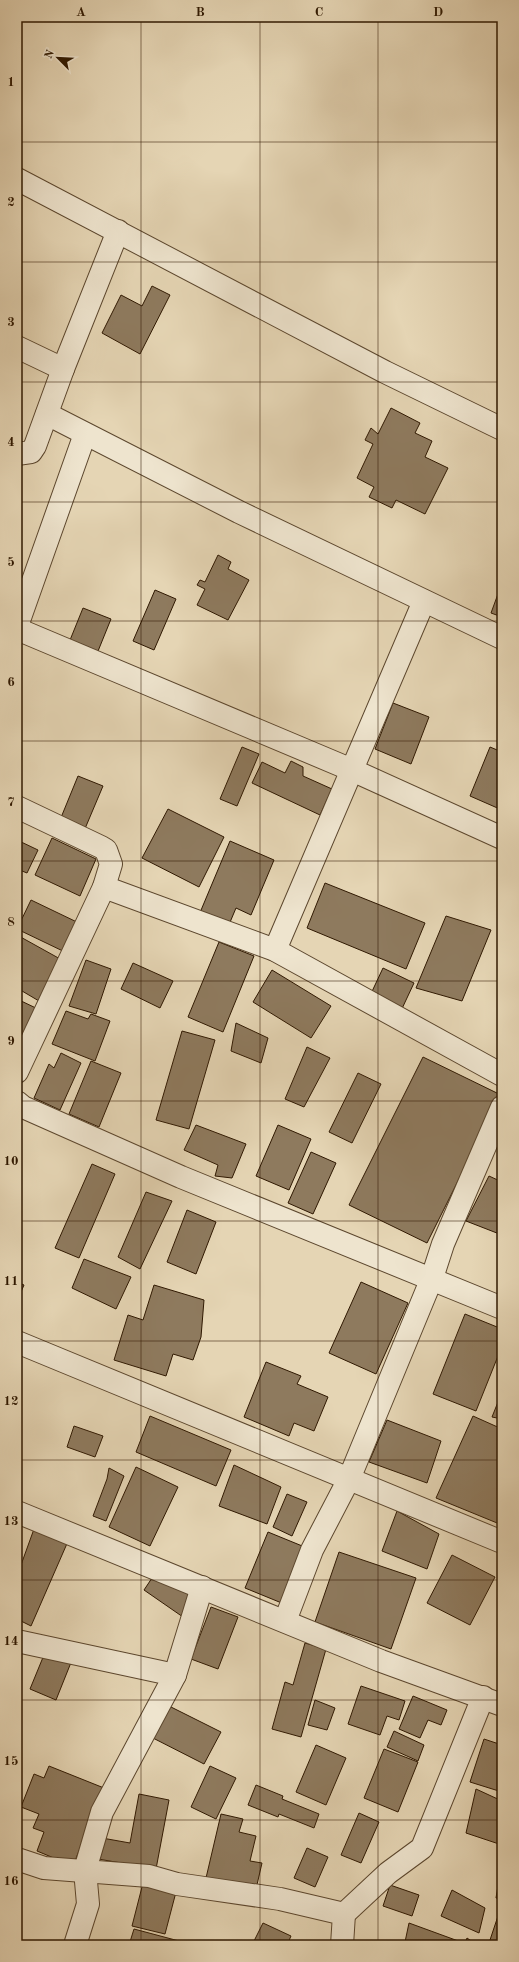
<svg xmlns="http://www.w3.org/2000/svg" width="519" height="1962" font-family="'Old Standard TT',serif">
<rect width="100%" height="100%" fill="#e5d5b4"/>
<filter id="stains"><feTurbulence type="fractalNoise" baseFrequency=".005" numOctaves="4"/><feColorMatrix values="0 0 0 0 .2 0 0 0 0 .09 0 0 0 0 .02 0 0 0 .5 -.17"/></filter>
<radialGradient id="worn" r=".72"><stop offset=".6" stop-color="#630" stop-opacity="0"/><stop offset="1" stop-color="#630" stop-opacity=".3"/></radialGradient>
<g fill="#8e7a5e" stroke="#2f1801">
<polygon points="152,286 170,295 140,354 102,333 121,295 142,306"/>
<polygon points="391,408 420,423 415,433 432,441 425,457 448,468 425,514 396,500 392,508 369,497 374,487 357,478 373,444 365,440 371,428 378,434"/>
<polygon points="218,555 231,562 228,569 249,580 228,620 197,605 205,589 197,585 200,580 205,582"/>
<polygon points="502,583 502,617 491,613"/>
<polygon points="155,590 176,599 154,650 133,641"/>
<polygon points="83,608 111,619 94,661 66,650"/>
<polygon points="393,703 429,717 411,764 375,749"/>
<polygon points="242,747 259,754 237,806 220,799"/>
<polygon points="490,747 502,752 502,810 470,796"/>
<polygon points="291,761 303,767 303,776 332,789 320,815 252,783 262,762 285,773"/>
<polygon points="78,776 103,786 84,831 60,820"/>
<polygon points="168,809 224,837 199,887 142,858"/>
<polygon points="52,838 96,859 80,896 35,875"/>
<polygon points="17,840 38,850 27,873 17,869"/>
<polygon points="230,841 274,860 251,915 236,908 228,927 199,915"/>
<polygon points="325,883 425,923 406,969 307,928"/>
<polygon points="31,900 81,924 67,953 17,929"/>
<polygon points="446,916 491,930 462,1001 416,988"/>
<polygon points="17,935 62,960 39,1001 17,988"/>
<polygon points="219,942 254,956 223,1032 188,1017"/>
<polygon points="86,960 111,969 96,1014 69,1006"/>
<polygon points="133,963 173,981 160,1008 121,989"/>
<polygon points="383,968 414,983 399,1015 368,1000"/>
<polygon points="272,970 331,1006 311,1038 253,1002"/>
<polygon points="17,999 40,1010 17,1059"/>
<polygon points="66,1011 88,1019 91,1014 110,1021 95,1061 52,1044"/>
<polygon points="236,1023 268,1038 261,1063 231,1051"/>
<polygon points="182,1031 215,1040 189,1129 156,1120"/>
<polygon points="307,1047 330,1058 304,1107 285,1099"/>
<polygon points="61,1053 81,1063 60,1110 34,1098 49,1064 54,1068"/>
<polygon points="423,1057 501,1095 427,1243 349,1205"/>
<polygon points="91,1061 121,1073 99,1127 69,1114"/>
<polygon points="358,1073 381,1084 352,1143 329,1132"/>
<polygon points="196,1125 246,1144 232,1178 215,1176 218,1165 184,1150"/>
<polygon points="278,1125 311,1139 289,1190 256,1176"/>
<polygon points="311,1152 336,1163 313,1214 288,1203"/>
<polygon points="92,1164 115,1174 79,1258 55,1248"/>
<polygon points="489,1176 502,1182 502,1235 466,1221"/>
<polygon points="146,1192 172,1201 140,1269 118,1257"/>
<polygon points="187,1210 216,1222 196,1274 167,1262"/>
<polygon points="84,1259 131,1277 116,1309 72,1288"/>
<polygon points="17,1282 24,1285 17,1301"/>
<polygon points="361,1282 408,1303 376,1374 329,1353"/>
<polygon points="154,1285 204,1300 201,1337 193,1360 173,1354 166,1376 114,1360 128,1315 143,1320"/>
<polygon points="465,1314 502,1329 502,1346 476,1411 433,1394"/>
<polygon points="266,1362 301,1376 297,1384 328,1397 314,1431 294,1423 289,1436 244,1417"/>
<polygon points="502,1392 502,1419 492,1417"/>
<polygon points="150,1416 231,1450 216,1486 136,1452"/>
<polygon points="473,1416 502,1429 502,1525 436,1498"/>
<polygon points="387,1420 441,1441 427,1483 369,1462"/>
<polygon points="74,1426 103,1436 95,1457 67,1447"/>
<polygon points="234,1465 281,1487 267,1524 219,1506"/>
<polygon points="136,1467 178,1487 150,1546 109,1527"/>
<polygon points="109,1468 124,1476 106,1521 93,1516 107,1479"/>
<polygon points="287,1494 307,1502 292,1536 273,1527"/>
<polygon points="397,1511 439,1534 427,1569 382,1551"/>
<polygon points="34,1529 69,1539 31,1626 17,1619 17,1576"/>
<polygon points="268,1532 312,1550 289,1606 245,1588"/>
<polygon points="339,1552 416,1578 391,1649 315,1622"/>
<polygon points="452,1555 495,1577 470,1625 427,1603"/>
<polygon points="152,1578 190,1592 183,1617 144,1590"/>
<polygon points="211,1607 238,1617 218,1669 191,1659"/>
<polygon points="305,1643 326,1649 301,1737 272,1729 285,1682 293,1685"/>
<polygon points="46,1650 72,1660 56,1700 30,1689"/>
<polygon points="361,1686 405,1701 399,1720 387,1716 380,1735 348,1724"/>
<polygon points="413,1696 447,1710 441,1725 428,1720 420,1738 399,1729"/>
<polygon points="315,1700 335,1708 327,1730 308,1725"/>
<polygon points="165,1704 221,1732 204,1764 149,1736"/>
<polygon points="394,1731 424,1745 418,1761 387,1747"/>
<polygon points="484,1739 502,1745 502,1792 470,1782"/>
<polygon points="316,1745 346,1758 326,1805 296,1792"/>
<polygon points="384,1749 418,1762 398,1812 364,1798"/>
<polygon points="49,1766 104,1788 73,1866 37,1851 44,1832 33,1828 39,1814 21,1807 34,1774 44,1778"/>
<polygon points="210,1766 236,1778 216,1819 191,1807"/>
<polygon points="256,1785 283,1796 282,1799 319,1814 314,1828 279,1814 278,1817 248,1805"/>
<polygon points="476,1789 502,1801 502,1845 466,1833"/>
<polygon points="139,1794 169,1800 156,1869 98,1859 102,1838 130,1843"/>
<polygon points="359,1813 379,1822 361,1863 341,1855"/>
<polygon points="221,1814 243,1819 239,1832 256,1836 250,1861 262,1863 256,1889 206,1878"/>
<polygon points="307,1848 328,1857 315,1887 294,1878"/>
<polygon points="502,1861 502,1899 496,1898"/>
<polygon points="143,1883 176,1892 165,1934 132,1926"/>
<polygon points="390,1885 419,1895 412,1916 383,1906"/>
<polygon points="452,1890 485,1908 479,1933 441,1916"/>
<polygon points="501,1907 502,1945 493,1945 489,1943"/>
<polygon points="263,1923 291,1936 287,1945 252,1945"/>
<polygon points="409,1923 461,1942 460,1945 414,1945 405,1942"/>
<polygon points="134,1929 194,1945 129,1945"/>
<polygon points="467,1938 477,1945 464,1945"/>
</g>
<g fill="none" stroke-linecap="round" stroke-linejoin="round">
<g stroke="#5c472e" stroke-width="24">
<g id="minor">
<polyline points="17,179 385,372 502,429"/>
<polyline points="17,347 63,369"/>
<polyline points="47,414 239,512 502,638"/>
<polyline points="17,454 31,452 35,446 63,369 118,231"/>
<polyline points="17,626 85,434"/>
<polyline points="17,629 352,770 502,838"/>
<polyline points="17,807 101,847 106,850 111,864 104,887 17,1072"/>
<polyline points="104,887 275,950 502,1075"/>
<polyline points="275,950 424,601"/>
<polyline points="17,1102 23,1107 181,1177 502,1308"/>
<polyline points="17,1342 502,1542"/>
<polyline points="17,1512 381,1661 502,1705"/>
<polyline points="285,1621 312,1550 349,1479 432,1278 443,1244 502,1107"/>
<polyline points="17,1641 175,1675"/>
<polyline points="17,1859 44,1868 149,1876 177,1884 280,1899 344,1914 342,1945"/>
<polyline points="344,1914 388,1873 422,1848 483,1697"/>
<polyline points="75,1945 88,1904 85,1870 102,1812 175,1675 202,1587"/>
</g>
</g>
<use href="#minor" stroke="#eee4ce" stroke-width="22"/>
</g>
<path fill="none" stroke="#2f1801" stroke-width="1" stroke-opacity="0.55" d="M141,17V1945M260,17V1945M378,17V1945M17,142H502M17,262H502M17,382H502M17,502H502M17,621H502M17,741H502M17,861H502M17,981H502M17,1101H502M17,1221H502M17,1341H502M17,1460H502M17,1580H502M17,1700H502M17,1820H502"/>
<rect width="519" height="1962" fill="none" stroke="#e5d5b4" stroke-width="44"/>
<g transform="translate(58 58) rotate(294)" stroke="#eee4ce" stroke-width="3" paint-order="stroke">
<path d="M0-3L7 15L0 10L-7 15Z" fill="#2f1801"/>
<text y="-6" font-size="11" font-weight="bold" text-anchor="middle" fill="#2f1801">N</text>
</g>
<rect x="22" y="22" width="475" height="1918" fill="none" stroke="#2f1801" stroke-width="1.5"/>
<g font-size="13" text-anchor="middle" font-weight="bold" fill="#2f1801">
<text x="81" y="16">A</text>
<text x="200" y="16">B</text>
<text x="319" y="16">C</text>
<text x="438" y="16">D</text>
<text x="11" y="86">1</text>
<text x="11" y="206">2</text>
<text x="11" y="326">3</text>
<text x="11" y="446">4</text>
<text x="11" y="566">5</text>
<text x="11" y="686">6</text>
<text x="11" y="806">7</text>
<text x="11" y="926">8</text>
<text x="11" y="1045">9</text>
<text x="11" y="1165">10</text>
<text x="11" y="1285">11</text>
<text x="11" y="1405">12</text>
<text x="11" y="1525">13</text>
<text x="11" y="1645">14</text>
<text x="11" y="1765">15</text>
<text x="11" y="1885">16</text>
</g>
<rect width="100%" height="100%" filter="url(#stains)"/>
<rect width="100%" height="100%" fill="url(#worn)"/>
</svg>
